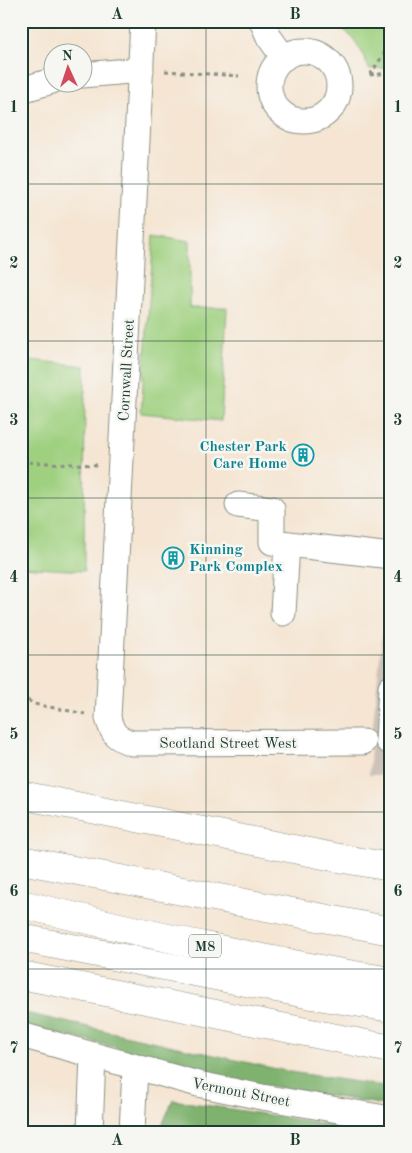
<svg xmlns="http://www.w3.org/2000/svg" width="412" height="1153" font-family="'Old Standard TT',serif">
<rect width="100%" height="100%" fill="#f6f6f2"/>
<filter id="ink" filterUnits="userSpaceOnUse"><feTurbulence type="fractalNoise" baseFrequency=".02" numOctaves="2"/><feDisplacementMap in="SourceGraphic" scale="10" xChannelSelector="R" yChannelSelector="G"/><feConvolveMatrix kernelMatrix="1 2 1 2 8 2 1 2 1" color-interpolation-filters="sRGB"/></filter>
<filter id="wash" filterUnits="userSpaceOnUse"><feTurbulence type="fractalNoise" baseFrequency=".0096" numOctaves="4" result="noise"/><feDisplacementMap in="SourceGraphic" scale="20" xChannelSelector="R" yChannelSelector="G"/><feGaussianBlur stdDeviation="1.12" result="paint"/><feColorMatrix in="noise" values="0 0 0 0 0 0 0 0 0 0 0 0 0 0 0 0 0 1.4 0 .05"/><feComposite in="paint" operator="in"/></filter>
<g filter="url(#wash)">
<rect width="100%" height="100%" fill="#f5e5d2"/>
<polygon fill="#ccc2b9" points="391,552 391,775 369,775 372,734"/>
<g fill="#9fd07f" stroke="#5f865a">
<path d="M328,21H391V68L369,69C361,47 352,31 328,21Z"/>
<polygon points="154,235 190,241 190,308 227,308 221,421 141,413"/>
<polygon points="21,359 85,366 84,571 21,567"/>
</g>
<g fill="#7fb26e" stroke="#4f7851">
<polygon points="21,1012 290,1072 391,1087 391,1106 264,1085 142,1060 122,1049 21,1025"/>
<polygon points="173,1100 377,1132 159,1132"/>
</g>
</g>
<g filter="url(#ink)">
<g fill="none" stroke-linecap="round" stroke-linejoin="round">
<g stroke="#8a9183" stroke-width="27">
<g id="minor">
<path d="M143,21L108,718C113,735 116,738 132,743L363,742"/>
<polyline points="262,21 269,37 284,58"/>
<circle cx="304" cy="86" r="35"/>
<polyline points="82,75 141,70"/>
<polyline points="21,90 52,81"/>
<polyline points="238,505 272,509 272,542 391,556"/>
<polyline points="283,613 287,544"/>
<polyline points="391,688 388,741 391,741"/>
<polyline points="21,1035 198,1084 262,1097 391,1119"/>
<polyline points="90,1132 93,1056"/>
<polyline points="132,1132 135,1068"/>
</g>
</g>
<g stroke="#8a9183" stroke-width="29">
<g id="highway">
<polyline points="21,795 344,859 391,867"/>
<polyline points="21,860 391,931"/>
<path d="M21,904C144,933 267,962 391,981"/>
<polyline points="21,938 312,995 391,1008"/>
<polyline points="21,975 391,1049"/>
</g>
</g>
<g stroke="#8a9183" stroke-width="3" stroke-dasharray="4 4" stroke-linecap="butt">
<polyline points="165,71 239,76"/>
<polyline points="370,75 391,43"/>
<polyline points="370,75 391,73"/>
<polyline points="21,462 98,465"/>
<polyline points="21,696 34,704 85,714"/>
</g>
<use href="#minor" stroke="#fff" stroke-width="25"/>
<use href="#highway" stroke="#fff" stroke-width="28"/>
</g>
</g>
<path fill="none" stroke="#1f3d34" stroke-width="1" stroke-opacity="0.55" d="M206,21V1132M21,184H391M21,341H391M21,498H391M21,655H391M21,812H391M21,969H391"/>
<defs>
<g id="building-ring" transform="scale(1.125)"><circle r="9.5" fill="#f6f6f2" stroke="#0f9aa8" stroke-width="1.5"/><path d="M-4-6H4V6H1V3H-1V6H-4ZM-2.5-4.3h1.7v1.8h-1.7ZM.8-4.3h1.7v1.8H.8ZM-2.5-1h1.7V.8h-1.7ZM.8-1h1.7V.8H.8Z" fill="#0f9aa8"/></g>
</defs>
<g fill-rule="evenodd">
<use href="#building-ring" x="303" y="455"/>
<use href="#building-ring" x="173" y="558"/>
</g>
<g text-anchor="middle" stroke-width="5" stroke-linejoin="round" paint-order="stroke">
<rect fill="#f6f6f2" stroke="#60746d" stroke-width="1" x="189" y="934.5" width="32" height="23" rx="4"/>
<g font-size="14" font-weight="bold" fill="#1f3d34">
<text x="205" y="951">M8</text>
</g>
<g font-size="15" fill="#1f3d34" stroke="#f6f6f2">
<text transform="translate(126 370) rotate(-87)" y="5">Cornwall Street</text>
<text x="228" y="748">Scotland Street West</text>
<text transform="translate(241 1092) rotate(11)" y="5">Vermont Street</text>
</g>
<g font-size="15" font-weight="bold" fill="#0d838f" stroke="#f6f6f2" text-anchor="end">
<text x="287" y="451">Chester Park<tspan x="287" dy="17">Care Home</tspan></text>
<text x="189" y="554" text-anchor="start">Kinning<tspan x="189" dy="17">Park Complex</tspan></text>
</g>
</g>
<rect width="412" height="1153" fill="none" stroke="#f6f6f2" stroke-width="55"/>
<g transform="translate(68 68) rotate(357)"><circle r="24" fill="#f6f6f2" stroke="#a0aca6"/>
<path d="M0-4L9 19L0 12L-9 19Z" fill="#d1495b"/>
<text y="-8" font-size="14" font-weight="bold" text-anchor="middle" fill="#1f3d34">N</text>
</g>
<rect x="28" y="28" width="356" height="1098" fill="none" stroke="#1f3d34" stroke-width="2"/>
<g font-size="16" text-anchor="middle" font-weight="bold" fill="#1f3d34">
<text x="117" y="19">A</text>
<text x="295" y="19">B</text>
<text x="14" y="112">1</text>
<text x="398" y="112">1</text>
<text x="14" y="268">2</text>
<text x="398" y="268">2</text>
<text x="14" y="425">3</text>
<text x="398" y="425">3</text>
<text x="14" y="582">4</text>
<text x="398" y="582">4</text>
<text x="14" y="739">5</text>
<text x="398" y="739">5</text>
<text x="14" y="896">6</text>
<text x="398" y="896">6</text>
<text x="14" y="1053">7</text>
<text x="398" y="1053">7</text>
<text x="117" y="1145">A</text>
<text x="295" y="1145">B</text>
</g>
</svg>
